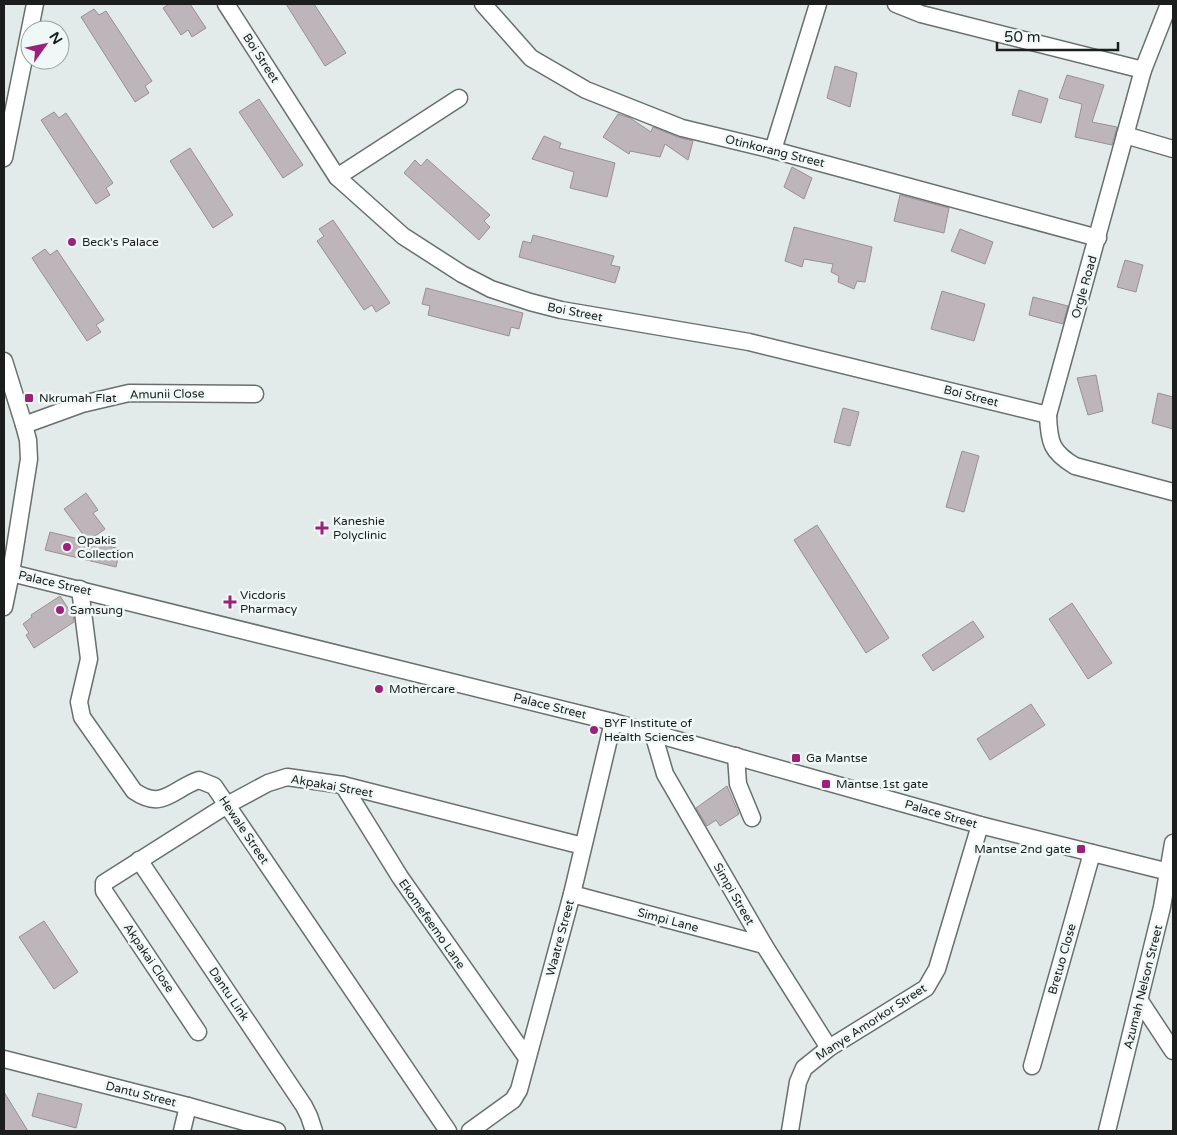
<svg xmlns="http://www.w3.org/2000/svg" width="1177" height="1135" font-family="'Varela Round',sans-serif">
<rect width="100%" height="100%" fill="#e2ebe9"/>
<g fill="#bdb5b9" stroke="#979094">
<polygon points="169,4 190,4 206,28 192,37 188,30 181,35 163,8"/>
<polygon points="286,4 314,4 346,53 325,66"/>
<polygon points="94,9 99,15 106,11 152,81 145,86 149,93 135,102 81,17"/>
<polygon points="835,66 857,73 850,107 827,98"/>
<polygon points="1067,75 1104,85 1092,122 1117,127 1112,145 1075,137 1082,104 1059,98"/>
<polygon points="1019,90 1048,99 1041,123 1012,115"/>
<polygon points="259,99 303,165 283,178 239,112"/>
<polygon points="54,112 59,118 66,113 113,183 106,188 110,195 96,204 41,120"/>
<polygon points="618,114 630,118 651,132 653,127 678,137 693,141 688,160 665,144 660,157 630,151 629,154 603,137"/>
<polygon points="544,136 561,143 559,148 615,163 607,197 570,188 574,172 532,159"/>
<polygon points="190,148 233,215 213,228 170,161"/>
<polygon points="427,159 490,215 484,221 490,227 479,240 404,173 415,160 421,166"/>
<polygon points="792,167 812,178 804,199 784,187"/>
<polygon points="900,195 949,208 944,233 894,221"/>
<polygon points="333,220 390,303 376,312 372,305 364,310 317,241 324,236 319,229"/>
<polygon points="794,227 872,247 865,282 857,281 854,289 838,282 839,276 831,272 833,264 804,259 802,267 785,261"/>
<polygon points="960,229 993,242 985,264 951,251"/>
<polygon points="533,235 614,256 611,265 620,267 615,283 519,257 523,241 531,243"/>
<polygon points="45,249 50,255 57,250 104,320 96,325 101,332 87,341 32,258"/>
<polygon points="1125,260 1143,265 1136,292 1117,287"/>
<polygon points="426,288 523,313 519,329 511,327 509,336 428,315 430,306 422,304"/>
<polygon points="942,291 985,304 974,341 931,329"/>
<polygon points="1033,297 1068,306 1063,324 1029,315"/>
<polygon points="1096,375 1103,411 1088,415 1077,378"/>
<polygon points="1158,393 1173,397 1173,429 1152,423"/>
<polygon points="843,408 859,412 850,446 834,442"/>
<polygon points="962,451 979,456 964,512 946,507"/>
<polygon points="86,493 98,510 93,513 105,529 88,541 64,509"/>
<polygon points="817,525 889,638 866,653 794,540"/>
<polygon points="50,532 120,549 116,567 45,550"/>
<polygon points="60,596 73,616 74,622 34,648 26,635 29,633 23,624 32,617 31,615"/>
<polygon points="1072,603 1112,663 1088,679 1049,619"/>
<polygon points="973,621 984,637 933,671 922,655"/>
<polygon points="1031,704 1045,725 990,760 977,739"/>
<polygon points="727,786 739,814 720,826 716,820 707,826 696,808"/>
<polygon points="44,921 78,972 54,989 19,937"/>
<polygon points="4,1092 28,1131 4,1131"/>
<polygon points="38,1093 82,1104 76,1128 32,1116"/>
</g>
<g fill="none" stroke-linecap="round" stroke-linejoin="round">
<g stroke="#68706e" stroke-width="19">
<g id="minor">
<polyline points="226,4 337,177 403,236 462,274 491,289 530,302 561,310 749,342 1048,415"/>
<polyline points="483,4 531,58 586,90 682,128 773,150 1098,238"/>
<polyline points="896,4 921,14 1143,70"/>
<path d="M1169,4L1143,70L1048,415C1049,442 1051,452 1075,466L1173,492"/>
<polyline points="1125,135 1173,149"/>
<polyline points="773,150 818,4"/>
<polyline points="4,158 35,4"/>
<polyline points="337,177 459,98"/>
<polyline points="4,361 24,425 28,440 29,459 11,573 4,607"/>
<polyline points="24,425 82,404 129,393 255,394"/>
<polyline points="11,573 613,722 980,825 1173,873"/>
<path d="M80,589L89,659L79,702L82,717L134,791C163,811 172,789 199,780L214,786L448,1131"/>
<polyline points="653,733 665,774 764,945 829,1048"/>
<polyline points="736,756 738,784 752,818"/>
<polyline points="343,785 400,877 527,1058"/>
<polyline points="139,860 304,1106 309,1116 314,1131"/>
<polyline points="572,894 764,945"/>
<polyline points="1140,1001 1173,1051"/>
<polyline points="198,1032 104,891 104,883 227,805 268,783 287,777 343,785 583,846"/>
<polyline points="4,1059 188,1106 277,1131"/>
<polyline points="1032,1066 1092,853"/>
<polyline points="182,1131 188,1106"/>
<polyline points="470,1131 513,1100 519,1090 572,894 613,722"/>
<polyline points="790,1131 798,1082 804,1068 829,1048 926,988 937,969 980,825"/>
<polyline points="1107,1131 1162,907 1173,843"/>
</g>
</g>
<use href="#minor" stroke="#fff" stroke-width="16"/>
</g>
<g fill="#9b227a" stroke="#eff8f6" stroke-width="2">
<circle cx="72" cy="242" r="5"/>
<rect x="24" y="393" width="10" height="10" rx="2.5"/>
<path d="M319.5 520.5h5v5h5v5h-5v5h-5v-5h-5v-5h5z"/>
<circle cx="67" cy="547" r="5"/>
<path d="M227.5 594.5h5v5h5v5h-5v5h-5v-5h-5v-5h5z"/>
<circle cx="60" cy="610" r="5"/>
<circle cx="379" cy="689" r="5"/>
<circle cx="594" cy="730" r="5"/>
<rect x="791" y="753" width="10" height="10" rx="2.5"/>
<rect x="821" y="779" width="10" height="10" rx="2.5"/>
<rect x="1076" y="844" width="10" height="10" rx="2.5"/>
</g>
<g text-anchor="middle" stroke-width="5" stroke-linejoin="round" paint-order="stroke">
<g font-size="12" fill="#1b1e1d" stroke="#eff8f6">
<text transform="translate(261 58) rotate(57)" y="4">Boi Street</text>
<text transform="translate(775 151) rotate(14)" y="4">Otinkorang Street</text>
<text transform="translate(1084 287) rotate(-74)" y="4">Orgle Road</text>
<text transform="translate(575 312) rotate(11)" y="4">Boi Street</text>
<text transform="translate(167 394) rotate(-1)" y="4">Amunii Close</text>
<text transform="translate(971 396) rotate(14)" y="4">Boi Street</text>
<text transform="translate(55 583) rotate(13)" y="4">Palace Street</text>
<text transform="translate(550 706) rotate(14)" y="4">Palace Street</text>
<text transform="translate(332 786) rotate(10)" y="4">Akpakai Street</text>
<text transform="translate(941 814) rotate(16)" y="4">Palace Street</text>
<text transform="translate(244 830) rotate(56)" y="4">Hewale Street</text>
<text transform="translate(734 894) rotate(60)" y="4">Simpi Street</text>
<text transform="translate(668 920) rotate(15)" y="4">Simpi Lane</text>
<text transform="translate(432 924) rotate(55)" y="4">Ekomefeemo Lane</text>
<text transform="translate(560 938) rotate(-75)" y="4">Waatre Street</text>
<text transform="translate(149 958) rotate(56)" y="4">Akpakai Close</text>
<text transform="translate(1062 959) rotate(-74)" y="4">Bretuo Close</text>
<text transform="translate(1143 987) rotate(-76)" y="4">Azumah Nelson Street</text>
<text transform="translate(229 994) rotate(56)" y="4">Dantu Link</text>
<text transform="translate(871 1022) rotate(-33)" y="4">Manye Amorkor Street</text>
<text transform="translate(141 1094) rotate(14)" y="4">Dantu Street</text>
</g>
<g font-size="12" fill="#1b1e1d" stroke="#eff8f6" text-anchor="start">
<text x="82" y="246">Beck's Palace</text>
<text x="39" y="402">Nkrumah Flat</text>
<text x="333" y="525">Kaneshie<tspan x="333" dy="14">Polyclinic</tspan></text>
<text x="77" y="544">Opakis<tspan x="77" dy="14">Collection</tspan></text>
<text x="240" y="599">Vicdoris<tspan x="240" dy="14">Pharmacy</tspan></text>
<text x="70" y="614">Samsung</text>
<text x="389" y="693">Mothercare</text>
<text x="604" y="727">BYF Institute of<tspan x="604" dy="14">Health Sciences</tspan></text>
<text x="806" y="762">Ga Mantse</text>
<text x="836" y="788">Mantse 1st gate</text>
<text x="1071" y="853" text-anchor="end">Mantse 2nd gate</text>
</g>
</g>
<rect width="1177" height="1135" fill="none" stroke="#1b1e1d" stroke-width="10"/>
<g transform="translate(45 45) rotate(57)"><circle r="24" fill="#eff8f6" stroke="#9aa19f"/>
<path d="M0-4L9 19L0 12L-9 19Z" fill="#9b227a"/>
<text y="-8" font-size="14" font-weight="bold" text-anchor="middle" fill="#1b1e1d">N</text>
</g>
<path d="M997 42v8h121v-8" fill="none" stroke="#1b1e1d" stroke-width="2.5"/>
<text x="1004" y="42" font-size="15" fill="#1b1e1d" stroke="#eff8f6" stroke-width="4" paint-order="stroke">50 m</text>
</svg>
